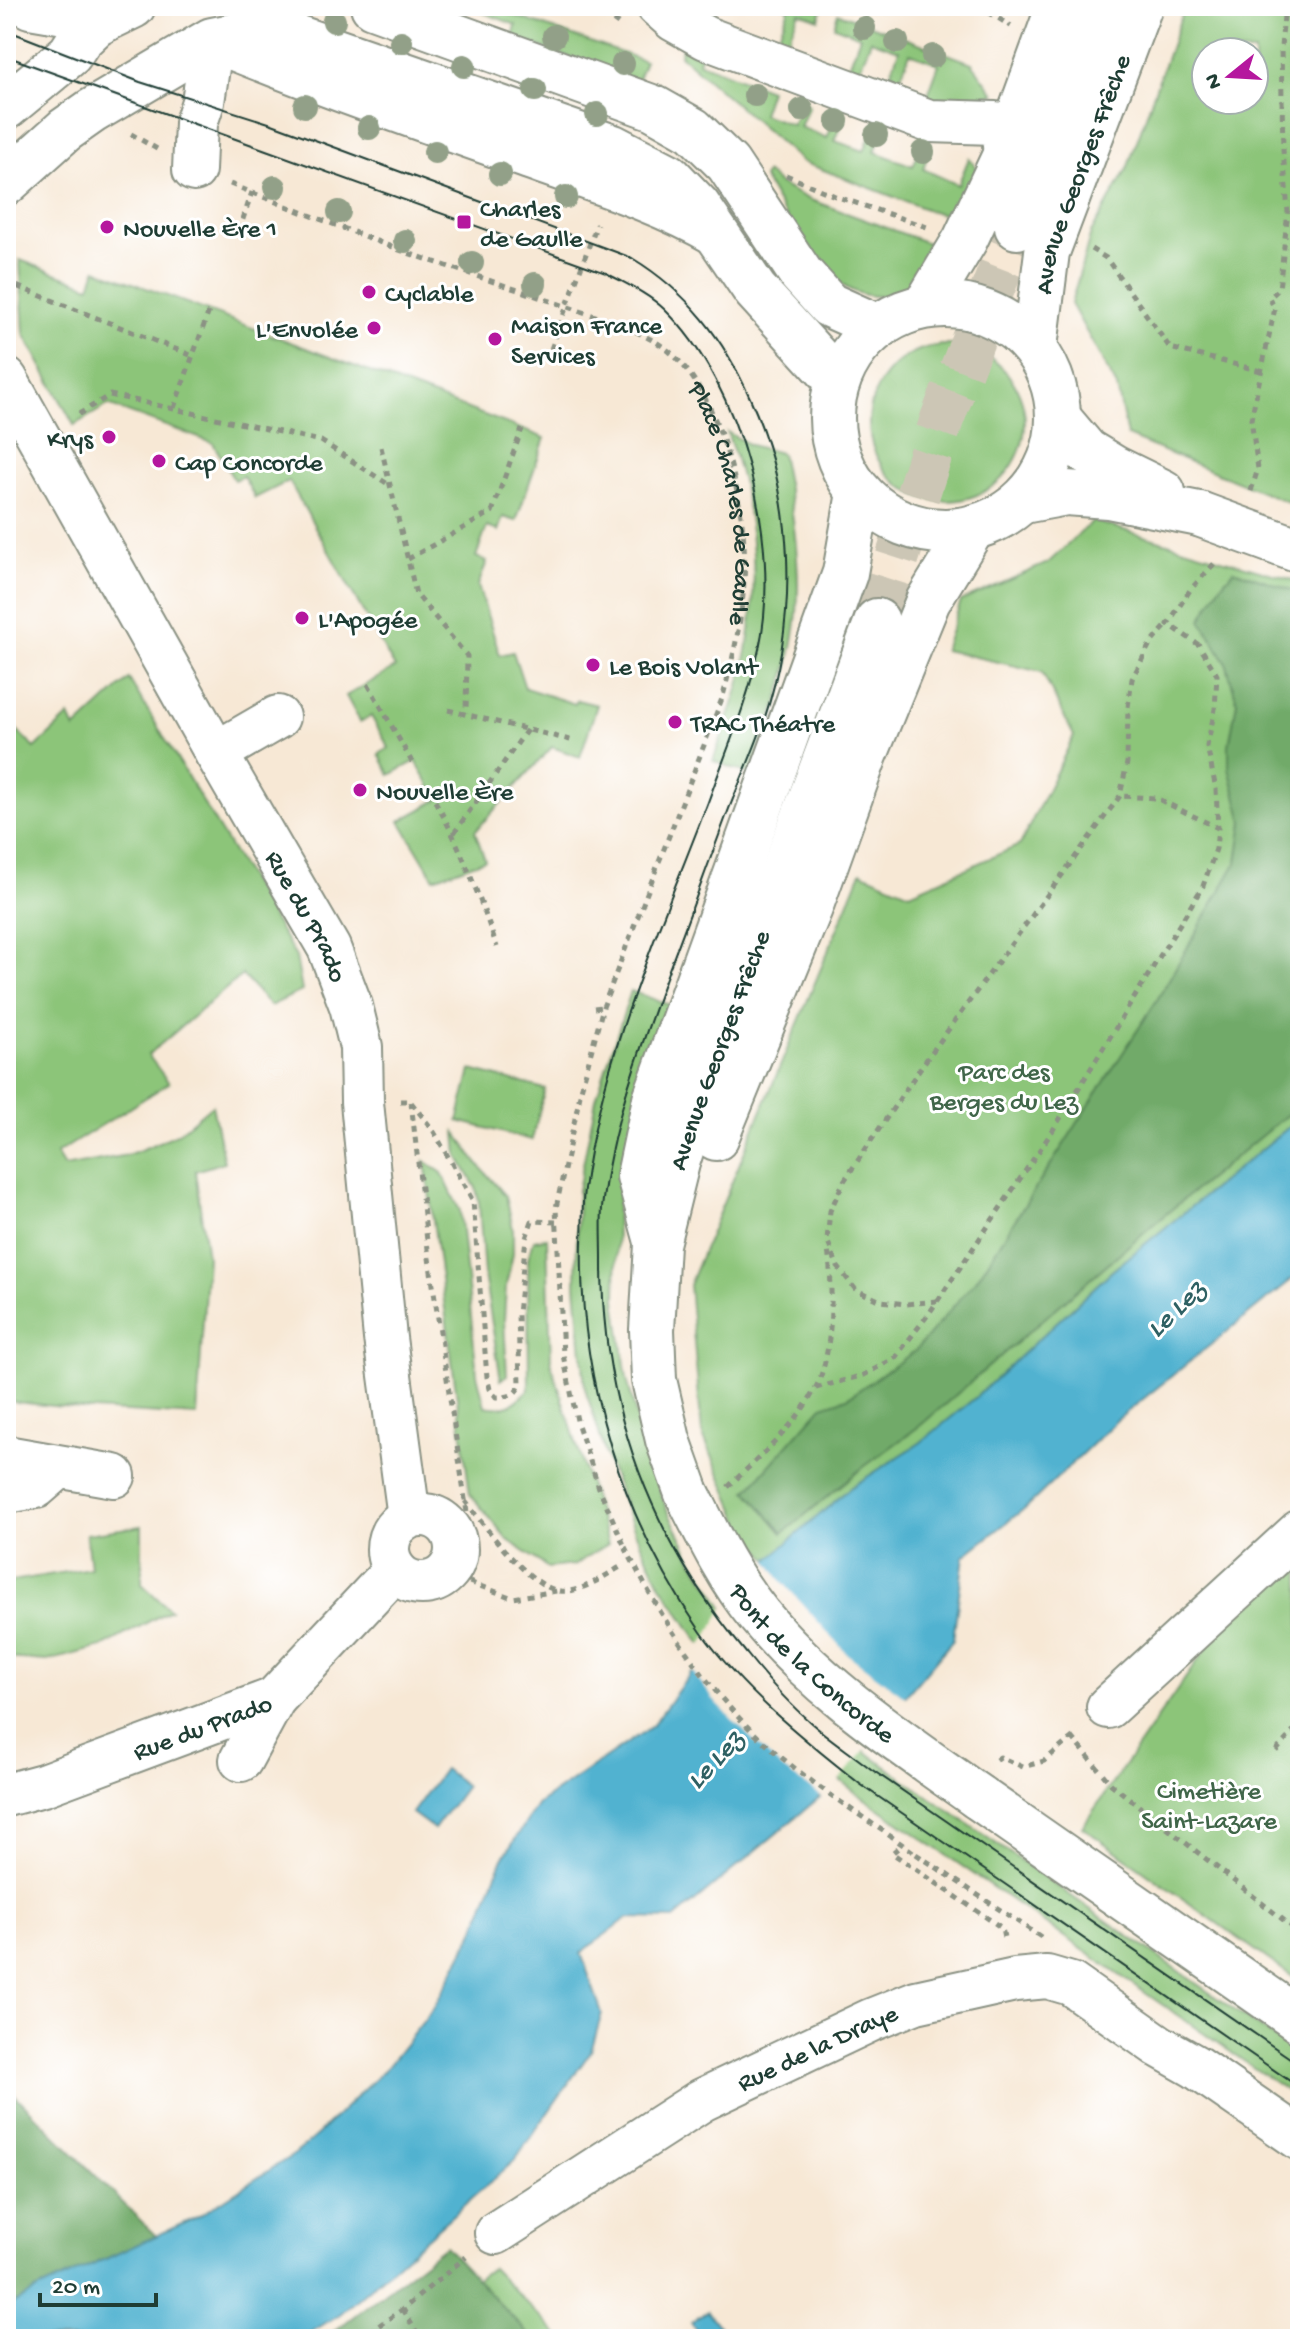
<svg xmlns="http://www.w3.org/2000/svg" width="1306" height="2345" font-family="'Gochi Hand',sans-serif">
<rect width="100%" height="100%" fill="#fff"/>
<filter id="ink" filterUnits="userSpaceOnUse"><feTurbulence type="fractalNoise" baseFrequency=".0125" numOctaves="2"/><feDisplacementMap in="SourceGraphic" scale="16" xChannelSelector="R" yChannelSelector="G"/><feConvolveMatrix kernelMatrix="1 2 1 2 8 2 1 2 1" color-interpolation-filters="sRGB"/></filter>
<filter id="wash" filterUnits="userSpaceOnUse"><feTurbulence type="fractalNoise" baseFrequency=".006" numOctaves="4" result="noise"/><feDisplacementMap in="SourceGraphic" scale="32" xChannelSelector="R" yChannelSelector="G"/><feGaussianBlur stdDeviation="1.8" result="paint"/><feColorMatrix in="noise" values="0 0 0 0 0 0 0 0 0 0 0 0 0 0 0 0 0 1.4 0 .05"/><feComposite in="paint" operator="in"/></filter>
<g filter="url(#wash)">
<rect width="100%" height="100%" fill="#f7e8d5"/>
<g fill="#8cc579" stroke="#568156" stroke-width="2" fill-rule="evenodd">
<polygon points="466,6 487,6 645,61 637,81 513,37 516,25"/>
<polygon points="783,6 823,6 819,19 799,12 787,43 777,39 789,9"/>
<path d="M1185,6H1300V507L1127,436L1117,387L1071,304L1091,233L1127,169ZM1206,52H1254V100H1206Z"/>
<polygon points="838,13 972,63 995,94 924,105 939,64 910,53 898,84 888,80 899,50 871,40 858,73 848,69 860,36 834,26"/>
<polygon points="684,43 702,50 698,62 770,90 762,114 792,125 802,101 809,105 800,127 827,138 837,111 846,114 835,141 864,151 876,121 885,124 875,152 913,166 924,141 931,144 923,169 958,185 969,158 978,170 958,211 941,214 928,210 802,162 680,55"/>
<path d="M766,173L781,185L808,199L942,248C935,258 929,270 921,279C912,289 896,295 883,296C824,301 790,221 763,178Z"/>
<polygon points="20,260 90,286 96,269 545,438 516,521 503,517 498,531 487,527 476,557 487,561 478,586 500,655 513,652 525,688 575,704 577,700 597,705 580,757 552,747 475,831 485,860 434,878 400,821 438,800 416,761 390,775 379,754 389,748 371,716 360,722 346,696 395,668 289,481 255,498 243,476 234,480 213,443 108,405 74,425 24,334"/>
<circle cx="947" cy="423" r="78"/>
<path d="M727,432L750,445L781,453C792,507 801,559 797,613C792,669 770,723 752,775L713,761C723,732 735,703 742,674C762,592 756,511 727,432Z"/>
<polygon points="1093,521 1300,582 1300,1114 1289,1127 1112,1271 975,1398 920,1443 850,1488 769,1561 740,1521 702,1433 689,1285 861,872 910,893 1020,845 1074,736 1042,672 944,650 961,601 1048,563"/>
<polygon points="129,679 296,957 302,991 270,1006 242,975 148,1055 169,1083 56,1154 64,1167 127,1155 143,1149 177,1134 212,1105 224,1162 195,1171 207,1257 197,1416 92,1410 6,1401 6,734 13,727 35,748 69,716 75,729"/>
<polygon points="631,991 670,1005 634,1119 617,1207 616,1300 627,1379 644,1447 667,1510 693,1561 724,1608 816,1713 878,1761 1300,2056 1300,2100 855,1792 793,1743 746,1697 697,1639 661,1585 637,1536 609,1465 585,1388 576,1285 578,1190 596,1099"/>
<polygon points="471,1070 545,1089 532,1140 458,1121"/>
<polygon points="456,1132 477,1163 506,1196 513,1229 513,1254 506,1286 504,1320 507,1375 501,1380 484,1275 479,1203 476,1188 458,1156"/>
<path d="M425,1161L442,1173L460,1211L477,1374L485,1406C506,1410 515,1405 529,1389L528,1258L534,1240L547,1238L551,1363L608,1544L574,1565L548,1568L508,1540L470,1494Z"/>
<polygon points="142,1526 142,1584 170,1610 102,1647 47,1661 6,1658 6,1582 90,1568 86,1534"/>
<polygon points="1300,1550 1300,1982 1082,1827 1221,1627"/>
<polygon points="492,2268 562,2339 391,2339"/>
</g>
<g fill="#71aa69" stroke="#48744e" stroke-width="2">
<polygon points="1234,570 1295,591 1300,618 1300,1100 1288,1114 1150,1227 921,1425 861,1469 783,1533 747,1491 822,1406 847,1398 915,1351 977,1279 1157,1000 1237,862 1243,822 1229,768 1229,745 1237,702 1226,662 1201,620 1220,586"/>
<polygon points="6,2086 156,2236 38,2290 6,2308"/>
<polygon points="445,2246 533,2339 324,2339"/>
</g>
<g fill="#51b2d0" stroke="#387882" stroke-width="2">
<polygon points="1300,1114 1300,1273 1117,1420 1029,1505 964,1556 953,1640 820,1797 674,1919 627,1918 581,1953 602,2013 591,2051 514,2161 340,2314 300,2339 6,2339 6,2308 38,2290 197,2217 296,2153 319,2133 387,2067 433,2009 472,1936 503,1858 538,1804 652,1726 690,1674 744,1581 850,1488 920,1443 975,1398 1112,1271 1289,1127"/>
<polygon points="444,1769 466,1786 434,1829 412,1813"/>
<polygon points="707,2311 728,2339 703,2339 691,2323"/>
</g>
<polygon fill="#f7e8d5" points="766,1558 779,1578 847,1654 908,1699 824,1798 781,1768 718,1705 689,1667 741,1579"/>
</g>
<g filter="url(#ink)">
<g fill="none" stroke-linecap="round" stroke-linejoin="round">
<polyline stroke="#ccc6b5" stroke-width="44" stroke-dasharray="44 22" stroke-linecap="butt" points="877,621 942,419 1017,227"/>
<g stroke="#8b9284" stroke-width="46">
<g id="minor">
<polyline points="658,6 674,20 706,38 929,121 995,123 1003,136 1005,155"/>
<path d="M194,170L196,123L203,102L212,40C313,82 417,118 521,155C587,179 657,200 718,235"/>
<path id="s2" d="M6,379L216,753L329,948L351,1006L361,1047L362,1102L385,1338L409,1517"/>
<polyline points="216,753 278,717"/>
<polyline points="6,1457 114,1476"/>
<polyline points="6,1492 36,1487 58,1468"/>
<circle cx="422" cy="1549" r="34"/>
<polyline points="1108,1707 1300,1531"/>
<polyline points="241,1760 274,1699"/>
<path id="s3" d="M6,1795L43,1785L274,1699L395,1570"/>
<path id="s4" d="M496,2233L702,2100L871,2020L916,2002L1015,1980L1047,1977L1071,1984L1159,2046L1196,2067L1300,2139"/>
</g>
</g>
<g stroke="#8b9284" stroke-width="48">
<g id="major">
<polyline points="30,6 65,12 96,24"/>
<polyline points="373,6 654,108 693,130 728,164 801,274 829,305 876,326"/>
<polyline points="6,107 70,54 79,40 96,24 133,6"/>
<polyline points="6,183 65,130 92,111 212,40 237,35 284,33 613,147 669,176 698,206 755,290 837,380"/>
<polyline points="1017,227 1101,6"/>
<circle cx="945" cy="418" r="113"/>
<polyline points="926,305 965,240 1005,155 1059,6"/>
<path id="s5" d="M1035,347L1047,252L1140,6"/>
<polyline points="1059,419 1086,451 1114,468 1163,492"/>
<polyline points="1023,501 1066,493 1108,496 1199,514"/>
<polyline points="716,1138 810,908 865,755 928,601 972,529"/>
<polyline points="656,1238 639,1176 655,1099 845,573 859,493"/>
<path id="s6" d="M687,1493L668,1440L654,1380L652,1330L657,1244L677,1163L695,1107L877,621"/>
<polyline points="978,1797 1300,2021"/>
</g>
</g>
<g stroke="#8b9284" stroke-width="5" stroke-dasharray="6 6" stroke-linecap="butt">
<polyline points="594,6 622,27"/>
<polyline points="978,6 1011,26"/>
<polyline points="131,134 157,149"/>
<polyline points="786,175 835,196 927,227"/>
<path id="s1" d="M230,184L402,251L622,325C638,333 656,340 670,352C723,398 749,513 744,581C742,620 733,658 723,696L603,1007L581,1090L556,1208L563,1355L578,1425L599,1488L625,1547"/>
<polyline points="239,231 252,192"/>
<polyline points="1091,249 1106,258 1170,348 1261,371"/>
<polyline points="6,282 193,356"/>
<polyline points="551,349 597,224"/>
<polyline points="174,408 209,311"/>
<polyline points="79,414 110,395 321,441 391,486"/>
<polyline points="381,447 416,594 467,656 466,713"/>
<polyline points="1251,491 1258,469 1251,419 1275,308 1269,298 1279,289 1288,212 1283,150 1281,47 1285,6"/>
<polyline points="408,559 492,512 522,429"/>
<polyline points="1214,564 1190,590 1168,624 1199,645 1217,675 1215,709 1207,746 1216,789 1218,828"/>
<polyline points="368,684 412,762"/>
<polyline points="448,710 574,741"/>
<path d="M435,801C462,848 479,897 497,947"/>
<polyline points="454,833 529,727"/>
<polyline points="594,1008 603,1007"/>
<path d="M400,1101H410L433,1130L473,1201L487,1377L490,1389L496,1397C508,1397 516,1396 520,1384L518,1314L526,1238L532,1221L556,1222"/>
<polyline points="411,1102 429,1258 472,1546 472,1569 467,1582"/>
<polyline points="937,1301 906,1304 881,1301 856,1290 838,1267 827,1240 830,1211 844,1181 921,1067 1120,796 1127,763 1128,707 1132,679 1150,644 1168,624"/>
<polyline points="816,1388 864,1375 895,1358 930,1312 1053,1130 1203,886 1216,849 1218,828 1156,798 1120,796"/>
<path d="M728,1487C759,1457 795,1427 815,1389C834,1355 833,1287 828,1249"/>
<path d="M465,1501C485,1526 527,1586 560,1591C581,1594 607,1574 624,1565"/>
<polyline points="447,1574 513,1598 557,1591"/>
<polyline points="1072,1737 1111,1784 1300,1933"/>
<polyline points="1276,1751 1300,1724"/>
<polyline points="996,1760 1000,1757 1023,1767 1044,1761 1074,1736"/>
<polyline points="898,1848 892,1853 1002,1928 1005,1942"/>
<polyline points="916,1854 1041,1937"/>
<polyline points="403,2309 420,2339"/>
<polyline points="359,2339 403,2309 466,2257"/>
</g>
<use href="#minor" stroke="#fff" stroke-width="42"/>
<use href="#major" stroke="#fff" stroke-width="44"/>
<g stroke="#1f3d34" stroke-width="2">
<path d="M6,30L140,82L272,124L632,258C688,292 724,339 750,398C795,498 799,615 764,720C754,752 739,782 727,814C707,867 688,920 668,972C640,1049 611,1126 602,1208C601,1224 602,1242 602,1259C601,1409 651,1539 747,1654C766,1678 787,1702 810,1722C829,1739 851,1753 871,1769L1300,2065"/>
<path d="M6,56L606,273C626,284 647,293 664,309C742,384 782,544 759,649C748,701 726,752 708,802C660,928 602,1055 584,1189C582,1206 583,1223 582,1240C578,1378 622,1519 701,1632C744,1692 802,1738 860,1784L1300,2088"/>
</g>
<g stroke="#8b9284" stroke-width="48" stroke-linecap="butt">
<g id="major-bridge">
<polyline points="1199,514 1300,551"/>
<path id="s7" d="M687,1493C708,1535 728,1577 758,1614C818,1688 901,1742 978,1797"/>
</g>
</g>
<path stroke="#8b9284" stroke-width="5" stroke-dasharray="6 6" stroke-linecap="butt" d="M625,1547C661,1618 706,1691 767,1745C813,1786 867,1819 916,1854"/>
<use href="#major-bridge" stroke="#fff" stroke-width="44"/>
</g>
<g fill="#92a088">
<circle cx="334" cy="21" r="12"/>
<circle cx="864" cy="28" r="12"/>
<circle cx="554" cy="36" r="12"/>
<circle cx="401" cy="42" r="12"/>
<circle cx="897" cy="42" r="12"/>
<circle cx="933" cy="56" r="12"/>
<circle cx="623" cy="64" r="12"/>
<circle cx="464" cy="66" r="12"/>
<circle cx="535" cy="90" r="12"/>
<circle cx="755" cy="95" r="12"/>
<circle cx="305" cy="106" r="12"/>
<circle cx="802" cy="110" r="12"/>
<circle cx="597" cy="114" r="12"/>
<circle cx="837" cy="121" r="12"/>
<circle cx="369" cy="128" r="12"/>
<circle cx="876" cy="135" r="12"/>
<circle cx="435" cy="152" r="12"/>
<circle cx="923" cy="152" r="12"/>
<circle cx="500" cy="174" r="12"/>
<circle cx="275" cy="187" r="12"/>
<circle cx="566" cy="197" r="12"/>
<circle cx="339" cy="212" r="12"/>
<circle cx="405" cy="241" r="12"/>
<circle cx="472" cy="263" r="12"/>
<circle cx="535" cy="284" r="12"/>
</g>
</g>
<g fill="#b5179e" stroke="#fff" stroke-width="3">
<rect x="456" y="214" width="16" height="16" rx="4"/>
<circle cx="107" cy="227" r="8"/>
<circle cx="369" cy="292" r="8"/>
<circle cx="374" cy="328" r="8"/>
<circle cx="495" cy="339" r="8"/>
<circle cx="109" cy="437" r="8"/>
<circle cx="159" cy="461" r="8"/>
<circle cx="302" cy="618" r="8"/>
<circle cx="593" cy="665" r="8"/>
<circle cx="675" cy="722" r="8"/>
<circle cx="360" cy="790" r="8"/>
</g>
<g text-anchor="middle" stroke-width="6" stroke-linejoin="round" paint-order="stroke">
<g font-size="26" fill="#1f3d34" stroke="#fff">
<text dy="9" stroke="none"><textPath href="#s5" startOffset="180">Avenue Georges Frêche</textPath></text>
<text dy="9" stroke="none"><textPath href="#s1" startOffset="638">Place Charles de Gaulle</textPath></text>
<text dy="9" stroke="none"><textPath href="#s2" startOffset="616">Rue du Prado</textPath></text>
<text dy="9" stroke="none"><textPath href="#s6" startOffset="458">Avenue Georges Frêche</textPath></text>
<text dy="9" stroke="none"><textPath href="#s7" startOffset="214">Pont de la Concorde</textPath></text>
<text dy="9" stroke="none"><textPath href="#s3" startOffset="208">Rue du Prado</textPath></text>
<text dy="9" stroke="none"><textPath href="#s4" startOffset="372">Rue de la Draye</textPath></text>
</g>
<g font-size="26" fill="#1f3d34" stroke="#fff" text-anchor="start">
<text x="480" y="216">Charles<tspan x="480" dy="30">de Gaulle</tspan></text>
<text x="123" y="236">Nouvelle Ère 1</text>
<text x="385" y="301">Cyclable</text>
<text x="511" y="333">Maison France<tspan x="511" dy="30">Services</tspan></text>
<text x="358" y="337" text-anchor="end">L'Envolée</text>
<text x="93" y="446" text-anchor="end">Krys</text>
<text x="175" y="470">Cap Concorde</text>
<text x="318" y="627">L'Apogée</text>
<text x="609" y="674">Le Bois Volant</text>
<text x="691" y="731">TRAC Théatre</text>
<text x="376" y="799">Nouvelle Ère</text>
</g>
<g font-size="26" fill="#406649" stroke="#fff">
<text x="1004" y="1079">Parc des<tspan x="1004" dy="30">Berges du Lez</tspan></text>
<text x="1209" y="1798">Cimetière<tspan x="1209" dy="30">Saint-Lazare</tspan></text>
</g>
<g font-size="28" font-style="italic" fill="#2e6063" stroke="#fff">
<text transform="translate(1174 1307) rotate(-44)" y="10">Le Lez</text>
<text transform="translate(713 1758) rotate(-47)" y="10">Le Lez</text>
</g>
</g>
<rect width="1306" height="2345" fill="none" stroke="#fff" stroke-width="32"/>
<g transform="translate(1230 76) rotate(252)"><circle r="38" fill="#ffffff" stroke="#a5b1ae" stroke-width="2"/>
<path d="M0-6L14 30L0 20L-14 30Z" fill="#b5179e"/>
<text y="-12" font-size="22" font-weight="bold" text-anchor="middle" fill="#1f3d34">N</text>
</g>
<path d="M40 2293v12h116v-12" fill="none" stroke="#1f3d34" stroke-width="4"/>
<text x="52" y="2293" font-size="24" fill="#1f3d34" stroke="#ffffff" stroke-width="6" paint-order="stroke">20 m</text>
</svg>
